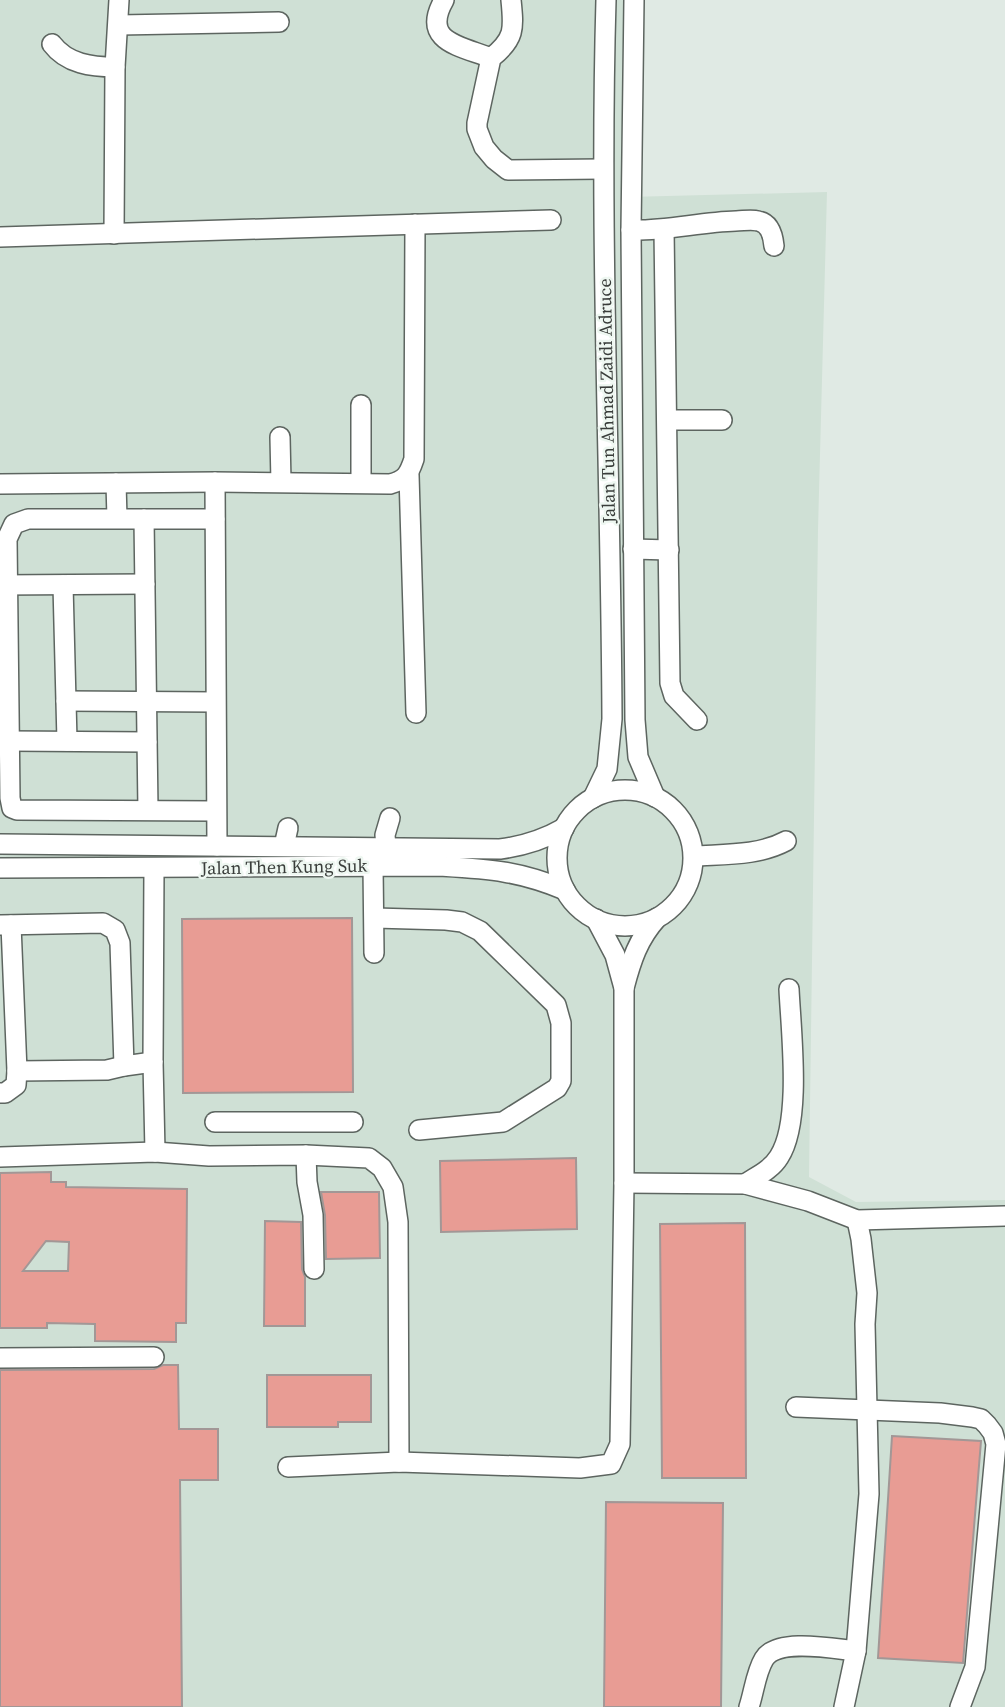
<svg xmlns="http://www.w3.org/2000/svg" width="1005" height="1707" font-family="'Source Serif 4',serif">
<rect width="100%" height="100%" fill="#e0eae4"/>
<polygon fill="#cfe0d5" points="0,0 633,0 628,197 827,192 818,530 809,1177 856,1202 1005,1200 1005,1707 0,1707"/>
<g fill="#e89c94" stroke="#a29796" stroke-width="2" fill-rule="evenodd">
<polygon points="352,918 353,1092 183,1093 182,919"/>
<polygon points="576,1158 577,1229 441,1232 440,1161"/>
<path d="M51,1172V1182H66V1187L187,1189L186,1323H176V1342L95,1341V1324L47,1323V1328H0V1173ZM46,1241L69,1242L68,1271H23Z"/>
<polygon points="321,1192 379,1192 380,1258 326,1259 325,1215"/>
<polygon points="265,1221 301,1222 302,1269 305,1277 305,1326 264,1326"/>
<polygon points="745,1223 746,1478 662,1478 660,1224"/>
<polygon points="163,1365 178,1365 179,1429 218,1429 218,1480 180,1480 182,1707 0,1707 0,1370 154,1369"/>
<polygon points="267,1375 371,1375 371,1422 338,1422 338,1427 267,1427"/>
<polygon points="892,1436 981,1441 963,1663 878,1658"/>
<polygon points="606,1502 723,1503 721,1707 604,1707"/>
</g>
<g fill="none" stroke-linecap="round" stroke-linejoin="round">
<g stroke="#5d6560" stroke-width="22">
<g id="minor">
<path d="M444,0C420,42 461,46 491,58"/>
<path d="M511,0C514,29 515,39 491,58L477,123V129L484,147L494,159L508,170L602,169"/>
<polyline points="634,0 631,230 635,720 638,757 655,797"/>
<polyline points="119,25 279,22"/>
<path d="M52,44C67,64 92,67 115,67"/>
<polyline points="664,229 670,683 674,696 697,720"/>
<path d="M631,230C666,231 700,222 736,221C743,221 751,219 758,221C770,223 773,236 774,246"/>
<polyline points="114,234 115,67 119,0"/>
<polyline points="0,237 551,220"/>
<polyline points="361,405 361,483"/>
<polyline points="668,420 722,420"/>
<polyline points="280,437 281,482"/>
<polyline points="409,475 416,713"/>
<polyline points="215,482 217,846"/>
<polyline points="116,483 117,518"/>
<path d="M0,484L215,482L390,484C406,480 409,474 414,459L415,224"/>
<polyline points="144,519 148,810"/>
<polyline points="215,519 28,519 14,524 7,539 10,798 12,808 17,810 216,811"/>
<polyline points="633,549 669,550"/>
<polyline points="0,585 145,584"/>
<polyline points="63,585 67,741"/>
<polyline points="66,701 215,702"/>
<polyline points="9,741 147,742"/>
<circle cx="625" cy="858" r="68"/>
<path d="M593,798L607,769L612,719C611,479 599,240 606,0"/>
<path d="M0,844L500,849C524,846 543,840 564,828"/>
<polyline points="284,846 288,828"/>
<polyline points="386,847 385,835 390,818"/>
<path d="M694,856C725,854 758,856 786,841"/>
<polyline points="373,866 374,953"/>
<path d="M0,868L437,866C487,869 517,870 565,890"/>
<polyline points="154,868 153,1062 155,1152"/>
<polyline points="375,918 446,920 462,922 480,931 556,1005 561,1023 561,1081 557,1088 503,1122 419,1130"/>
<polyline points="1,925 103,923 115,930 120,943 124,1066"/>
<polyline points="11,925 17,1071 107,1070 124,1066 153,1062"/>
<path d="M624,988C631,961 638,939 657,918"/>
<polyline points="0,1093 5,1093 16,1085 17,1071"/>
<polyline points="215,1122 353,1122"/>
<polyline points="306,1155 307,1182 313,1215 314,1269"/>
<polyline points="0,1157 155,1152 209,1156 306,1155 369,1158 382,1168 393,1187 398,1222 399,1462"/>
<polyline points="624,1183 745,1184 808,1201 857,1220 1005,1216"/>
<path d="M745,1184C757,1176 771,1170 779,1157C802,1122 791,1032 789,989"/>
<polyline points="0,1358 154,1357"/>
<polyline points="796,1407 940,1413 972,1417 981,1419 987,1425 993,1433 996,1444 975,1667 960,1707"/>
<polyline points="288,1467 399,1462 580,1468 611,1464 620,1444 624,1183 624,988 615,955 596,919"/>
<path d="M749,1707C754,1692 756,1672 764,1659C777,1637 835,1649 856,1651"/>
<polyline points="844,1707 856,1651 869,1494 865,1324 867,1293 861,1239 857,1220"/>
</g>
</g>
<use href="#minor" stroke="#fff" stroke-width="19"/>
</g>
<g text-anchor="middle" stroke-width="5" stroke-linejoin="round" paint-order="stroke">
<g font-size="18" fill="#393d3a" stroke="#eef7f1">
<text transform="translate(607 401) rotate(-91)" y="6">Jalan Tun Ahmad Zaidi Adruce</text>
<text transform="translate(284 867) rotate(-1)" y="6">Jalan Then Kung Suk</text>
</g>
</g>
</svg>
